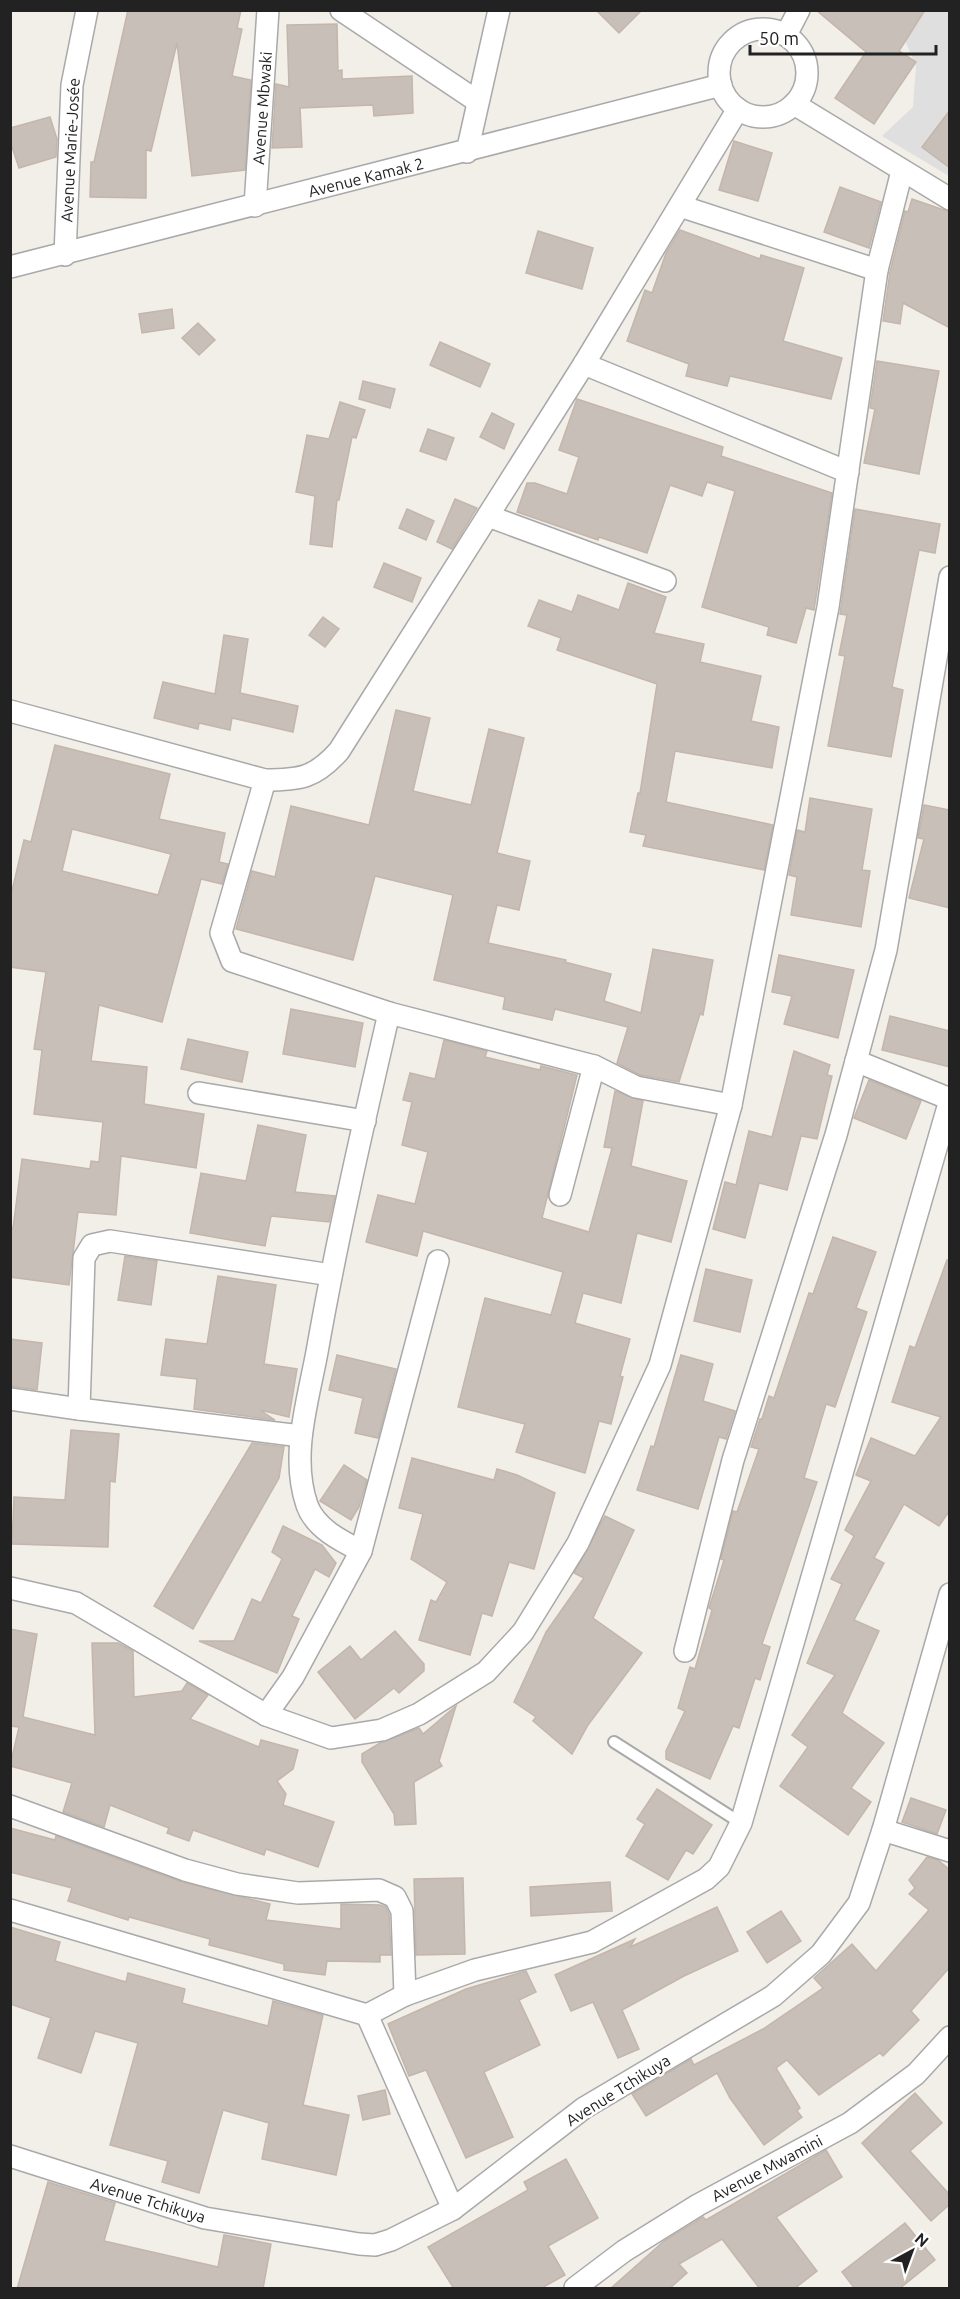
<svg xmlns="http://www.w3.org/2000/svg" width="960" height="2299" font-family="Ubuntu,sans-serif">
<rect width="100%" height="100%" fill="#f2efe9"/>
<polygon fill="#e0dfdf" points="889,11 949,11 949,176 882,136 913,107 916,66 896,20"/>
<g fill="#c7bfb8" stroke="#c4b6ab" stroke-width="1.5" fill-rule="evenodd">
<polygon points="128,10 241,10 237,28 242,29 232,76 251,80 245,170 192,176 177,43 151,151 146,150 146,198 90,197 91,162 94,162"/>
<polygon points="596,10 642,10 619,33"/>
<polygon points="816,10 925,10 899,51 916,62 874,124 835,98 866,52"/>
<polygon points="337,24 338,71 342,70 342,79 412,76 413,113 374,116 373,105 300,108 302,147 272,148 276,84 289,87 287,25"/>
<polygon points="950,110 950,168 922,147"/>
<polygon points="50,117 57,139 56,157 19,168 10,141 10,128"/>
<polygon points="734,141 772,153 758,201 719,190"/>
<polygon points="840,187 881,202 869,248 824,232"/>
<polygon points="912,199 950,212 950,328 903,303 900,324 883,321 890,272 905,211 908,212"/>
<polygon points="680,230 760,259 761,255 804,268 783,341 842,358 831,399 730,376 727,386 686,376 689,364 627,341 645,290 652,293 666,253"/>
<polygon points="538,231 593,248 582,289 526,273"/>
<polygon points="172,309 174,328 142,333 139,314"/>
<polygon points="198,323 215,340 199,355 182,338"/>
<polygon points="440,342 490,364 480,387 430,365"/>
<polygon points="877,361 939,371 919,474 864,463 875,409 870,408"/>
<polygon points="363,381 395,389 390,408 359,399"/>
<polygon points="577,399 723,447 721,456 832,493 814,610 806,608 796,643 767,635 769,627 702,607 735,491 707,482 702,496 670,485 647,553 599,537 598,540 517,512 527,483 535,483 567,494 579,457 559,450"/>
<polygon points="340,402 365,410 356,438 352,437 339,500 337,500 332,547 310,544 315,496 296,492 307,435 329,439"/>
<polygon points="492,413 514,424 504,449 480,437"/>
<polygon points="428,429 454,438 446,460 420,451"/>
<polygon points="455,499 477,508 452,549 437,542"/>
<polygon points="407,509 434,521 426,540 399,528"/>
<polygon points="855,509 940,524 935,553 919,550 892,687 903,690 891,757 828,746 845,656 839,655 847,615 840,614"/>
<polygon points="384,563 421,578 412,602 374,587"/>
<polygon points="628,583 666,597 654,633 704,644 700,662 761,676 751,721 779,727 772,768 675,751 666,802 773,825 764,870 643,846 646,835 630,832 638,793 640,793 657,684 557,650 561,638 528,626 539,600 572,612 578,595 619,610"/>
<polygon points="323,617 339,629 325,647 309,635"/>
<polygon points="224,635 248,639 240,693 298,706 293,732 232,718 230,730 199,723 198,729 154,718 163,682 215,694"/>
<polygon points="396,710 430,718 413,791 471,805 489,729 524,738 497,853 530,861 519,910 497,905 488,943 566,960 565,962 611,974 604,1001 641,1013 653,949 713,960 703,1015 700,1014 679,1082 640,1075 617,1063 628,1027 555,1009 552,1020 503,1009 505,997 434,980 453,895 375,876 353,960 236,929 252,871 275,877 291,806 369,825"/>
<path d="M55,745L170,774L159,819L225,833L219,862L228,864L222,884L201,879L162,1022L99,1005L91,1061L147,1067L144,1104L204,1114L196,1168L121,1156L116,1215L78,1212L69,1285L10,1277V1228H13L22,1159L90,1169L91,1161L99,1162L103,1122L34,1114L42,1050L34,1049L46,972L10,967V899L24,840L31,842ZM72,829L171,854L158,895L62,871Z"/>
<polygon points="810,798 872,809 862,870 870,871 861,927 791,915 797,877 789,875 797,830 805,832"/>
<polygon points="924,805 950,810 950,908 909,898 924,839 918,838"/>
<polygon points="779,955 854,970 838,1038 784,1024 792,996 772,992"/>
<polygon points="291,1009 363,1023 355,1067 283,1054"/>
<polygon points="890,1016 950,1031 950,1067 882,1050"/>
<polygon points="188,1039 248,1052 242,1082 181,1069"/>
<polygon points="444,1040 487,1051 485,1057 540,1070 541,1066 577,1075 542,1218 589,1232 612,1148 604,1147 615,1091 643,1101 631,1166 687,1181 671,1242 637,1233 621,1303 583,1293 575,1323 630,1339 620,1376 623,1377 611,1424 599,1421 585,1473 516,1452 525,1424 458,1407 485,1298 551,1315 563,1272 423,1231 417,1256 366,1242 378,1195 415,1204 428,1152 402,1145 412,1102 403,1100 410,1073 435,1079"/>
<polygon points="794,1051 830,1065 827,1075 832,1076 817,1139 801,1136 787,1190 759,1183 745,1238 713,1229 725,1182 736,1185 749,1131 772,1137"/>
<polygon points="869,1080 921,1101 906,1139 854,1118"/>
<polygon points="258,1125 306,1135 295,1192 335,1196 329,1222 271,1216 265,1246 190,1233 201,1173 246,1181"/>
<polygon points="833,1237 876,1252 856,1308 867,1312 835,1407 826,1404 804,1478 817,1482 762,1644 770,1647 760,1680 755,1678 739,1728 733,1726 710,1779 666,1759 666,1751 685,1711 678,1708 690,1667 695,1669 712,1610 709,1608 724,1560 721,1559 733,1511 737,1512 759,1449 751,1447 760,1419 762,1419 769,1396 774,1398 809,1293 813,1294"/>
<polygon points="125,1256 157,1261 151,1305 118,1300"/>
<polygon points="947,1260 950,1261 950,1510 939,1526 904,1504 874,1558 884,1563 854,1620 879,1631 842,1713 884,1743 851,1788 871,1802 848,1835 780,1786 808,1747 792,1735 835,1675 807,1663 842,1584 831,1579 854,1536 845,1530 871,1481 856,1475 871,1438 915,1456 941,1417 892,1402 910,1346 915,1348"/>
<polygon points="706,1269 752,1280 740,1332 694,1321"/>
<polygon points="218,1276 276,1285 264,1364 297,1369 289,1417 260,1410 275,1420 194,1409 197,1379 161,1375 166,1339 207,1344"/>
<polygon points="10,1339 42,1343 37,1390 10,1386"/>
<polygon points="337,1355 396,1369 378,1438 355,1433 363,1398 329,1390"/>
<polygon points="681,1355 713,1364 703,1401 735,1411 726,1439 719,1437 698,1509 637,1490 651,1446 654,1447"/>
<polygon points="71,1430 119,1434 115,1482 110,1481 108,1547 12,1544 14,1497 65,1500"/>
<polygon points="252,1443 284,1447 279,1478 193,1629 154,1606"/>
<polygon points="412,1458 494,1480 497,1469 517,1475 555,1493 534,1569 509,1562 492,1616 482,1613 470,1655 419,1640 431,1600 436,1602 447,1582 411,1559 423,1514 399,1508"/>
<polygon points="344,1465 367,1480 359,1507 351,1520 320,1501"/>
<polygon points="605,1516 634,1530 593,1618 642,1653 588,1725 572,1754 533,1721 536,1717 514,1702 546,1632 584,1578 574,1573"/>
<polygon points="283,1526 322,1545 336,1563 329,1577 315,1569 292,1616 299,1619 277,1673 199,1641 234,1641 252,1599 261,1603 282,1559 272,1552"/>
<polygon points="10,1629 37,1634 23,1717 95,1735 92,1643 118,1643 133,1651 134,1697 182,1691 187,1683 208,1695 190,1719 259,1747 261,1740 298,1750 293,1769 277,1781 286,1794 283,1805 334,1822 318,1867 266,1849 264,1855 193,1830 189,1841 167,1833 169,1828 110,1805 104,1827 63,1812 72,1783 10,1766 19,1727 10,1726"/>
<polygon points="395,1631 424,1664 424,1671 399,1693 394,1688 355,1719 318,1672 350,1646 361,1660"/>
<polygon points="456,1706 439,1761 442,1766 414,1782 416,1824 395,1825 394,1814 362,1762 362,1754 380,1743 419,1728 423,1734"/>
<polygon points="657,1789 712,1825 693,1854 686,1850 668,1880 626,1856 645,1824 637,1819"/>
<polygon points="911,1798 946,1810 937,1834 902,1822"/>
<polygon points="10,1828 55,1840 56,1836 182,1882 270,1904 266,1920 341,1929 341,1904 380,1905 386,1907 389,1914 391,1955 380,1955 380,1962 327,1961 325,1975 284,1970 284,1964 209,1945 210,1939 129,1917 128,1920 68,1901 72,1888 10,1872"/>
<polygon points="927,1857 938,1860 950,1870 950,1967 911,2011 919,2020 883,2056 880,2053 819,2095 787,2060 776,2068 800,2108 797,2111 802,2117 764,2145 730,2098 717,2073 646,2116 632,2094 691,2059 694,2065 763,2029 823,1988 814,1978 852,1944 876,1971 929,1910 909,1894 915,1888 909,1880"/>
<polygon points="463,1878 465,1954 416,1955 414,1879"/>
<polygon points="610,1882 612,1911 531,1916 530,1887"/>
<polygon points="717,1907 738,1951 684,1976 622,2010 639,2049 618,2058 593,2002 571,2011 555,1975 635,1939 630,1947"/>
<polygon points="781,1911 801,1941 767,1963 747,1932"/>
<polygon points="10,1927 60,1942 55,1961 126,1982 128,1973 185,1989 182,2003 268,2026 273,2001 323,2015 303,2105 349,2115 336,2175 262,2159 269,2123 223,2110 199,2193 162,2182 168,2161 110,2145 138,2043 95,2031 81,2073 38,2058 51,2018 10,2004"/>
<polygon points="526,1971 536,1992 519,2000 540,2045 484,2072 513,2137 466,2158 426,2070 409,2076 388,2024 466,1989"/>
<polygon points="385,2090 390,2114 363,2120 358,2096"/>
<polygon points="915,2093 942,2123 910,2151 950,2195 950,2204 931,2221 862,2143"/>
<polygon points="826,2150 842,2177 776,2217 817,2271 794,2289 760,2289 722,2239 679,2264 687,2273 669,2289 610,2289 664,2241 703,2217 706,2220"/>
<polygon points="566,2159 598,2218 548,2246 565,2275 540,2289 454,2289 428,2247 528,2190 524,2182"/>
<polygon points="48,2182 115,2203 104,2241 218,2267 224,2235 271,2244 263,2289 17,2289"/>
<polygon points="905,2223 935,2260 899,2289 855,2289 842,2272"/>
</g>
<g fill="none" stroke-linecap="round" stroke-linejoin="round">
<g stroke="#a9a9a9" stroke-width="14">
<polyline id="service" points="614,1742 741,1823"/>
</g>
<g stroke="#a9a9a9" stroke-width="24">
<g id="minor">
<polyline points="341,10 477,101"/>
<circle cx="763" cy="73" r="44"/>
<polyline points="786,35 799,10"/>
<polyline points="794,104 950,199"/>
<polyline points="467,152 499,10"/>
<polyline points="255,206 268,10"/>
<polyline points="680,206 877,270"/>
<polyline points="65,255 72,85 87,10"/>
<polyline points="10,267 721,85"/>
<polyline points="584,364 848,472"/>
<polyline points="488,516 665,581"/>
<path d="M10,711L265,780C300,780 315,778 339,751L584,364L738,109"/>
<polyline points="265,780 221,933 232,961 389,1013 594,1066 636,1087 731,1105"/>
<polyline points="856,1061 950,1099"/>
<polyline points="199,1093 365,1121"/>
<polyline points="560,1195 594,1066"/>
<polyline points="10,1399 79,1409"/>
<polyline points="301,1436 79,1409 84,1258 92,1245 110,1241 331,1275"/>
<polyline points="361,1551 438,1261"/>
<polyline points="10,1588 76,1603 266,1715 331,1738 382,1730 419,1714 486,1672 523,1632 578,1543 660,1365 731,1105 828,607 877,270 902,171"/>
<polyline points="685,1651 733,1460 836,1135 886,950 950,577"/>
<path d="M266,1715L293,1677L361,1551C341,1541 315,1528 307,1505C290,1456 308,1401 317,1352C337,1238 363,1126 389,1013"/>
<polyline points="10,1806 185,1870 237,1884 298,1893 379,1890 395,1897 402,1911 405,1995"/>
<polyline points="883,1830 950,1851"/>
<polyline points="10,1910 367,2015 405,1995 475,1970 592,1942 706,1879 719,1867 741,1823 950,1100"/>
<polyline points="367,2015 453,2209"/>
<polyline points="10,2156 205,2218 359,2244 375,2245 391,2240 453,2209 584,2108 773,1996 821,1954 859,1903 883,1830 950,1594"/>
<polyline points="575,2288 624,2251 698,2205 850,2123 916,2074 950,2037"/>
</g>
</g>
<use href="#service" stroke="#fff" stroke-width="10"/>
<use href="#minor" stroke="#fff" stroke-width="21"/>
</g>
<g text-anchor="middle" stroke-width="5" stroke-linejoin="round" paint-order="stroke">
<g font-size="16" fill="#222" stroke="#fff">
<text transform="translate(262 108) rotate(-86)" y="6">Avenue Mbwaki</text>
<text transform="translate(70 150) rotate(-87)" y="6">Avenue Marie-Josée</text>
<text transform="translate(366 177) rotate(-14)" y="6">Avenue Kamak 2</text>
<text transform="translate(618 2090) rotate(-32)" y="6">Avenue Tchikuya</text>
<text transform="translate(767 2168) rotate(-28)" y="6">Avenue Mwamini</text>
<text transform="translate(148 2200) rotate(17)" y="6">Avenue Tchikuya</text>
</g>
</g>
<rect width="960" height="2299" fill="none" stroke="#222222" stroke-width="24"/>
<g transform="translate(912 2251) rotate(41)" stroke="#ffffff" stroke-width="4.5" paint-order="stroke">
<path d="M0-4.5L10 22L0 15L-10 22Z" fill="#222222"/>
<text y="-9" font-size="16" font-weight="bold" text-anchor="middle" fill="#222222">N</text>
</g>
<path d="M750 45v9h186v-9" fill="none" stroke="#222222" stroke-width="3"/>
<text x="759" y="45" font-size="18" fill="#222222" stroke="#ffffff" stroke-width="4.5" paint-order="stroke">50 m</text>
</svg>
